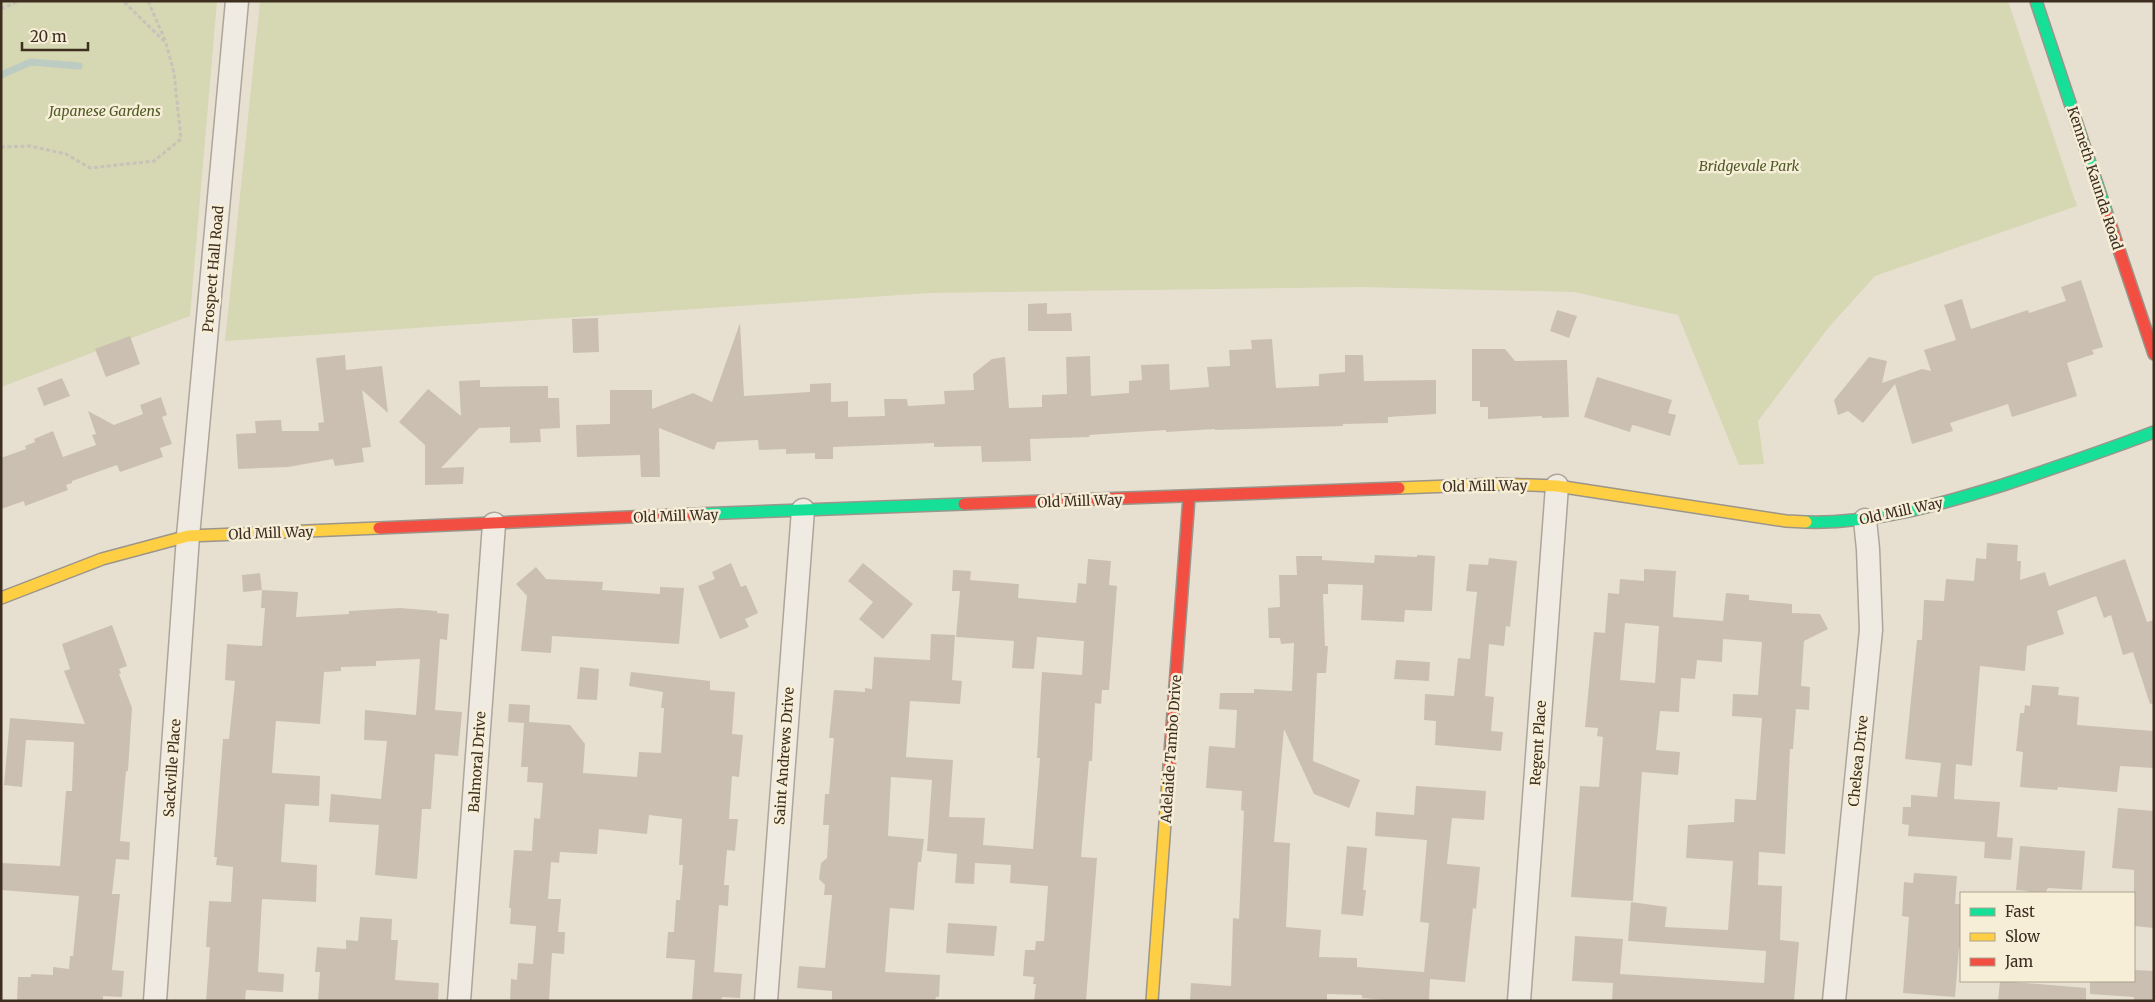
<svg xmlns="http://www.w3.org/2000/svg" width="2155" height="1002" font-family="Merriweather,serif">
<rect width="100%" height="100%" fill="#e7e0d1"/>
<g fill="#d6d7b3">
<polygon points="1,1 217,1 190,316 1,387"/>
<polygon points="260,1 2008,1 2077,206 1875,276 1829,327 1758,421 1764,464 1739,465 1678,315 1574,292 1360,287 929,293 225,341"/>
</g>
<g fill="none" stroke-linecap="round" stroke-linejoin="round">
<polyline stroke="#bcccc2" stroke-width="7" points="1,75 31,62 79,66"/>
</g>
<g fill="#cbbfb2" fill-rule="evenodd">
<polygon points="2081,280 2103,347 2092,350 2094,354 2067,363 2077,396 2012,417 2008,404 1950,423 1953,431 1912,444 1895,384 1863,423 1848,411 1838,415 1834,400 1869,357 1887,361 1882,383 1922,369 1931,371 1924,350 1956,340 1944,305 1962,299 1971,329 2028,310 2029,313 2066,301 2061,287"/>
<polygon points="1047,303 1047,314 1071,313 1072,331 1028,331 1028,304"/>
<polygon points="1557,310 1577,316 1569,338 1550,331"/>
<polygon points="598,318 599,352 573,353 572,319"/>
<polygon points="740,323 744,396 810,392 810,384 831,383 831,402 848,401 848,417 885,416 884,399 907,399 908,406 945,404 944,391 974,390 973,374 992,359 1005,357 1009,408 1042,407 1042,395 1067,394 1066,357 1090,356 1091,396 1129,393 1129,381 1142,380 1141,365 1169,364 1170,390 1209,387 1207,367 1230,366 1229,350 1252,349 1251,340 1272,339 1276,388 1319,386 1319,374 1345,372 1345,355 1363,355 1364,381 1436,380 1436,414 1388,417 1388,423 1343,424 1343,426 1215,430 1215,429 1166,432 1166,430 1089,435 1090,437 1030,439 1031,461 982,462 981,446 934,447 934,443 833,447 833,459 815,459 815,453 786,454 786,449 759,450 758,440 717,442 714,450 659,428 660,477 641,477 640,455 577,457 576,425 610,424 610,390 652,390 652,409 693,393 712,402"/>
<polygon points="130,336 140,364 106,377 95,349"/>
<polygon points="1472,349 1505,349 1515,361 1567,360 1569,417 1542,418 1542,416 1488,419 1488,407 1480,407 1480,401 1472,401"/>
<polygon points="345,355 346,370 382,366 388,413 362,390 371,447 362,448 364,462 335,466 333,459 288,467 238,469 236,434 256,433 255,421 281,420 282,431 319,431 318,423 324,422 316,358"/>
<polygon points="1597,377 1672,400 1668,413 1676,415 1670,436 1637,426 1632,425 1630,432 1584,417"/>
<polygon points="62,378 70,396 44,406 37,388"/>
<polygon points="480,380 480,387 548,386 548,398 559,398 560,428 540,429 541,442 510,443 510,427 479,428 441,468 464,467 463,484 425,485 425,445 399,422 428,389 461,416 459,381"/>
<polygon points="161,397 167,415 162,417 172,444 160,448 163,457 120,472 117,465 72,481 72,483 66,485 68,490 25,506 24,501 1,509 1,458 26,449 25,446 35,442 34,439 53,431 63,457 96,445 92,435 96,434 88,411 114,425 143,414 140,405"/>
<polygon points="1987,543 2018,545 2017,561 2021,561 2020,580 2045,572 2049,586 2125,559 2147,622 2154,620 2154,703 2150,704 2133,652 2123,655 2111,615 2104,618 2096,596 2057,611 2064,634 2027,646 2025,671 1980,666 1972,766 1956,764 1954,799 2000,802 1997,837 2013,838 2011,860 1984,858 1985,842 1908,836 1909,825 1902,824 1903,807 1911,807 1911,795 1937,797 1941,763 1905,759 1917,640 1922,640 1924,600 1944,601 1946,579 1974,581 1976,558 1986,559"/>
<polygon points="1375,555 1417,557 1417,555 1435,556 1432,611 1405,610 1404,622 1361,620 1363,585 1328,584 1328,594 1323,594 1325,646 1328,646 1326,673 1317,673 1313,761 1360,780 1349,808 1314,794 1284,729 1274,842 1290,843 1286,927 1321,930 1319,957 1357,958 1357,967 1424,972 1429,923 1420,922 1427,840 1375,836 1376,812 1414,815 1416,786 1486,791 1484,820 1452,818 1447,864 1480,867 1476,909 1473,908 1465,982 1430,979 1429,1001 1399,1001 1362,998 1362,995 1327,994 1327,1001 1190,1001 1191,983 1231,986 1233,918 1239,919 1244,811 1241,810 1242,791 1206,788 1209,746 1235,748 1237,710 1219,709 1220,693 1254,693 1254,689 1292,691 1294,643 1281,644 1280,638 1269,638 1268,608 1280,607 1279,575 1297,575 1296,556 1322,556 1322,560 1374,563"/>
<polygon points="1489,558 1517,561 1510,627 1506,626 1504,646 1489,644 1485,696 1494,697 1491,731 1503,732 1501,751 1435,745 1436,721 1424,720 1425,694 1454,696 1458,658 1470,659 1477,592 1466,591 1469,564 1488,565"/>
<polygon points="1088,559 1111,561 1109,585 1117,586 1109,690 1102,690 1101,704 1095,703 1092,761 1089,761 1081,857 1097,858 1086,1001 1034,1001 1036,984 1033,984 1034,977 1023,976 1025,950 1035,950 1036,941 1044,941 1048,886 1010,883 1011,865 975,863 974,884 955,883 957,854 927,851 932,780 891,777 888,836 924,839 921,862 918,862 914,910 890,908 885,972 940,975 939,997 936,997 935,1001 832,1001 832,991 797,988 799,966 825,968 832,895 824,895 825,885 819,879 821,863 827,858 829,825 823,825 825,794 829,794 834,738 829,738 834,690 865,692 865,688 872,689 874,657 930,660 931,634 955,635 952,680 962,681 960,704 910,701 906,757 953,760 949,817 985,818 983,845 1033,849 1040,758 1037,758 1042,672 1082,675 1084,641 1037,637 1034,669 1012,668 1014,641 956,637 960,591 952,591 953,570 971,571 970,580 1019,584 1018,598 1076,603 1078,583 1086,584"/>
<polygon points="731,563 741,587 746,585 758,613 745,619 749,627 720,639 698,586 715,579 712,572"/>
<polygon points="863,563 913,604 883,639 859,619 873,602 848,581"/>
<polygon points="536,567 546,579 603,582 602,590 660,594 660,587 684,588 679,644 552,636 551,653 521,651 527,596 516,584"/>
<path d="M1644,569L1676,571L1673,617L1723,621L1726,593L1749,595V600L1792,604V613L1820,614L1828,629L1804,641L1801,686L1810,687L1809,710L1796,709L1793,749H1790L1785,854L1759,852L1758,885L1782,886L1780,940L1799,942L1794,1001H1612L1613,983L1572,981L1575,936L1623,939L1620,974L1764,983L1766,951L1628,941L1631,902L1667,907L1665,927L1728,930L1733,861L1686,858L1688,825L1734,822L1735,799L1756,800L1762,718L1732,716L1733,694L1758,695L1762,642L1723,639L1722,662L1697,660L1695,679L1681,678L1679,712L1660,711L1656,750L1680,752L1678,775L1642,772L1633,901L1571,897L1580,786L1599,787L1603,737L1597,736L1598,728L1585,727L1594,632L1605,633L1608,593L1619,594L1620,579L1644,581ZM1625,623L1659,626L1655,683L1620,680Z"/>
<polygon points="260,573 262,590 243,592 242,575"/>
<polygon points="262,590 298,592 296,617 349,614 349,611 400,608 437,611 437,613 449,614 447,640 440,639 435,710 462,712 458,756 435,754 431,809 422,809 417,879 375,875 379,825 329,822 331,794 381,799 387,741 364,740 365,710 416,715 420,659 376,661 376,666 341,667 341,671 324,672 320,724 276,721 272,773 320,776 319,806 285,804 281,862 317,865 316,902 262,899 258,972 284,974 283,992 246,990 245,1001 206,1001 210,947 206,947 209,901 231,902 233,867 216,865 217,857 214,857 223,739 229,739 235,681 225,680 227,644 262,646 265,608 261,608"/>
<polygon points="112,625 127,666 119,669 121,673 119,674 132,708 128,771 126,771 120,841 130,842 129,860 116,859 112,894 120,894 112,970 124,971 122,997 103,996 103,1001 17,1001 18,977 31,977 31,974 53,975 53,967 69,969 70,956 73,956 79,896 1,890 1,863 60,866 66,791 72,791 74,742 26,740 22,787 4,785 10,718 85,724 64,671 70,669 62,644"/>
<polygon points="1396,660 1430,662 1429,681 1394,679"/>
<polygon points="580,667 599,669 597,700 577,699"/>
<polygon points="631,672 710,681 710,690 735,692 732,734 743,735 739,777 732,776 729,819 738,819 735,851 727,850 724,885 729,885 728,906 719,905 714,972 742,974 740,998 722,997 721,1001 692,1001 695,960 666,958 668,932 674,932 676,900 680,900 683,865 679,865 682,819 649,815 647,834 599,829 597,854 560,852 559,863 551,862 548,899 561,899 558,932 565,932 564,954 552,953 549,1001 510,1001 511,979 517,980 518,963 533,964 536,926 510,924 511,908 509,908 514,850 532,851 534,818 540,819 543,783 527,782 528,767 521,767 524,723 508,722 509,704 530,705 529,722 570,725 585,744 583,773 637,777 639,752 661,753 664,708 661,708 663,692 629,686"/>
<polygon points="2032,685 2059,687 2058,695 2079,697 2077,725 2154,731 2154,768 2120,766 2117,792 2058,787 2057,790 2020,787 2023,752 2016,751 2020,713 2024,713 2025,705 2030,706"/>
<polygon points="2118,808 2154,811 2154,928 2134,926 2134,870 2112,868"/>
<polygon points="1347,846 1367,848 1363,890 1366,890 1363,916 1341,914"/>
<polygon points="2020,846 2085,851 2082,890 2048,888 2045,893 2028,893 2028,891 2016,890"/>
<polygon points="1914,873 1957,876 1955,904 1961,904 1961,948 1959,948 1955,997 1903,993 1909,917 1902,916 1904,882 1913,883"/>
<polygon points="360,917 392,919 391,940 398,940 395,980 439,983 438,1001 318,1001 320,972 315,972 317,947 346,949 346,940 358,941"/>
<polygon points="948,923 997,926 994,956 946,953"/>
<polygon points="2134,970 2154,971 2154,1001 2134,1001 2134,997 2090,994 2090,981 2134,981"/>
<polygon points="2000,981 2086,988 2086,1001 1998,1001"/>
</g>
<g fill="none" stroke-linecap="round" stroke-linejoin="round">
<g stroke="#ada599" stroke-width="25">
<g id="street">
<polyline points="155,1001 188,536 237,1"/>
<polyline points="459,1001 494,524"/>
<polyline points="766,1001 803,510"/>
<polyline points="1519,1001 1557,486"/>
<polyline points="1834,1001 1871,630 1868,549 1865,520"/>
</g>
</g>
<g stroke="#9c958a" stroke-width="14">
<g id="fast">
<polyline points="2036,1 2108,217"/>
<polyline points="697,514 964,504"/>
<path d="M1806,522C1874,524 1938,505 2003,485C2054,468 2104,451 2154,432"/>
</g>
</g>
<g stroke="#9c958a" stroke-width="14">
<g id="slow">
<polyline points="1399,488 1500,484 1557,486 1786,521 1806,522"/>
<polyline points="1,598 102,559 188,536 379,528"/>
<polyline points="1152,1001 1169,767"/>
</g>
</g>
<g stroke="#9c958a" stroke-width="14">
<g id="jam">
<polyline points="2108,217 2154,354"/>
<polyline points="964,504 1399,488"/>
<polyline points="379,528 697,514"/>
<polyline points="1169,767 1189,497"/>
</g>
</g>
<g stroke="#c8c2b9" stroke-width="3" stroke-dasharray="4 2.5" stroke-linecap="butt">
<polyline points="148,1 165,40"/>
<polyline points="1,9 19,1"/>
<polyline points="1,147 30,146 66,154 90,168 154,161 181,139 174,73 166,43 123,1"/>
</g>
<use href="#street" stroke="#efebe3" stroke-width="22"/>
<use href="#fast" stroke="#16e098" stroke-width="11"/>
<use href="#slow" stroke="#ffcf43" stroke-width="11"/>
<use href="#jam" stroke="#f24e42" stroke-width="11"/>
</g>
<g text-anchor="middle" stroke-width="5" stroke-linejoin="round" paint-order="stroke">
<g font-size="14" font-style="italic" fill="#4d5a26" stroke="#f7eed8">
<text x="105" y="116">Japanese Gardens</text>
<text x="1749" y="171">Bridgevale Park</text>
</g>
<g font-size="14" fill="#3d2e20" stroke="#f7eed8">
<text transform="translate(2095 178) rotate(72)" y="5">Kenneth Kaunda Road</text>
<text transform="translate(213 269) rotate(-85)" y="5">Prospect Hall Road</text>
<text transform="translate(1485 486) rotate(-1)" y="5">Old Mill Way</text>
<text transform="translate(1080 501) rotate(-2)" y="5">Old Mill Way</text>
<text transform="translate(1901 511) rotate(-12)" y="5">Old Mill Way</text>
<text transform="translate(676 516) rotate(-2)" y="5">Old Mill Way</text>
<text transform="translate(271 533) rotate(-2)" y="5">Old Mill Way</text>
<text transform="translate(1538 743) rotate(-86)" y="5">Regent Place</text>
<text transform="translate(1171 749) rotate(-86)" y="5">Adelaide Tambo Drive</text>
<text transform="translate(784 756) rotate(-86)" y="5">Saint Andrews Drive</text>
<text transform="translate(1858 761) rotate(-84)" y="5">Chelsea Drive</text>
<text transform="translate(477 762) rotate(-86)" y="5">Balmoral Drive</text>
<text transform="translate(172 768) rotate(-86)" y="5">Sackville Place</text>
</g>
</g>
<rect width="2155" height="1002" fill="none" stroke="#3d2e20" stroke-width="5"/>
<rect x="1960" y="892" width="175" height="90" fill="#f7eed8" stroke="#ada18e"/>
<rect x="1970" y="908" width="25" height="8" fill="#16e098" stroke="#ada18e"/>
<text x="2005" y="917" font-size="15" fill="#3d2e20">Fast</text>
<rect x="1970" y="933" width="25" height="8" fill="#ffcf43" stroke="#ada18e"/>
<text x="2005" y="942" font-size="15" fill="#3d2e20">Slow</text>
<rect x="1970" y="958" width="25" height="8" fill="#f24e42" stroke="#ada18e"/>
<text x="2005" y="967" font-size="15" fill="#3d2e20">Jam</text>
<path d="M22 42v8h66v-8" fill="none" stroke="#3d2e20" stroke-width="2.5"/>
<text x="30" y="42" font-size="15" fill="#3d2e20" stroke="#f7eed8" stroke-width="4" paint-order="stroke">20 m</text>
</svg>
